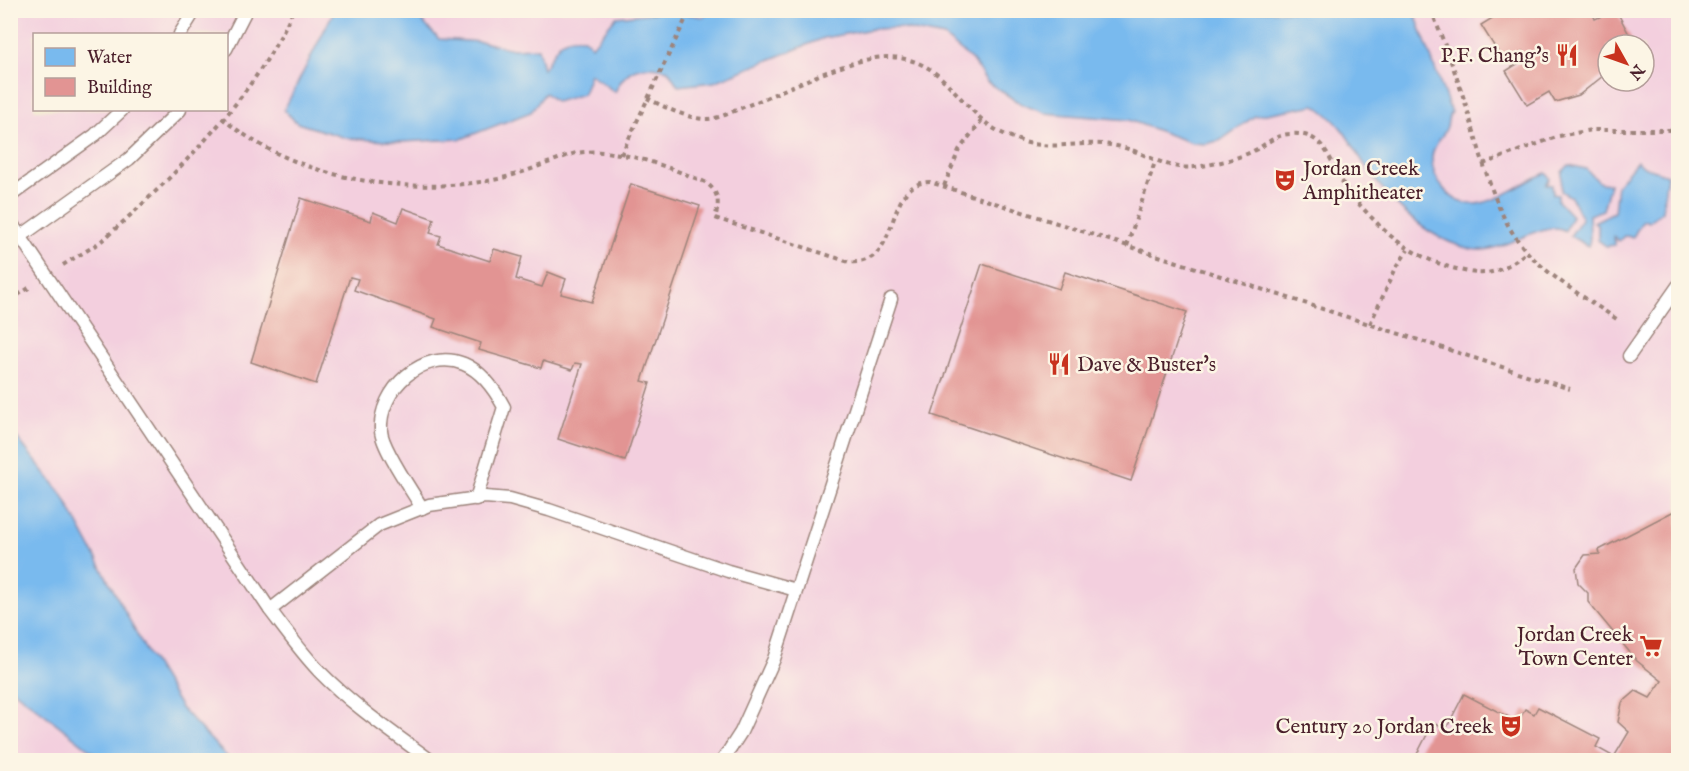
<svg xmlns="http://www.w3.org/2000/svg" width="1689" height="771" font-family="'IM FELL English',serif">
<rect width="100%" height="100%" fill="#fcf5e5"/>
<filter id="ink" filterUnits="userSpaceOnUse"><feTurbulence type="fractalNoise" baseFrequency=".0167" numOctaves="2"/><feDisplacementMap in="SourceGraphic" scale="12" xChannelSelector="R" yChannelSelector="G"/><feConvolveMatrix kernelMatrix="1 2 1 2 8 2 1 2 1" color-interpolation-filters="sRGB"/></filter>
<filter id="wash" filterUnits="userSpaceOnUse"><feTurbulence type="fractalNoise" baseFrequency=".008" numOctaves="4" result="noise"/><feDisplacementMap in="SourceGraphic" scale="24" xChannelSelector="R" yChannelSelector="G"/><feGaussianBlur stdDeviation="1.35" result="paint"/><feColorMatrix in="noise" values="0 0 0 0 0 0 0 0 0 0 0 0 0 0 0 0 0 1.4 0 .05"/><feComposite in="paint" operator="in"/></filter>
<g filter="url(#wash)">
<rect width="100%" height="100%" fill="#f0e8cb"/>
<path fill="#f3cfde" fill-rule="evenodd" d="M11,11H1678V760H11ZM34,34H226V110H34ZM1608,45H1644V81H1608Z"/>
<g fill="#79baee" stroke="#626c8c" stroke-width="1.5">
<path d="M708,10L1414,11L1451,112C1447,117 1449,123 1446,129C1441,139 1432,147 1432,158C1431,180 1453,207 1476,204C1501,201 1526,180 1546,173L1550,179L1546,184L1552,185L1553,194L1558,195V201L1572,216L1565,231C1548,218 1505,250 1483,250C1470,251 1450,243 1439,237C1411,222 1387,197 1369,171C1349,142 1346,126 1315,105L1255,116L1221,140L1206,144L1192,143L1129,120L1044,113L1021,104L987,82L972,60L944,37L899,28L872,29L824,38L714,82L678,86L668,70C643,63 626,67 615,92L590,74L583,94L556,102L545,93L531,112L461,139L400,142L346,138L297,123L284,110L334,11H412L439,39L482,42L513,49L538,48L543,69C558,49 556,35 584,38L592,46L616,17L669,11L704,17Z"/>
<polygon points="1637,161 1644,167 1667,175 1662,211 1649,222 1643,220 1633,237 1624,236 1619,241 1614,237 1615,245 1606,246 1598,240 1598,225 1594,222 1614,212 1617,185"/>
<path d="M1569,165L1586,169L1600,183L1610,184L1603,210L1589,215C1589,224 1592,240 1588,246L1570,236L1582,219L1571,197L1561,191L1562,172Z"/>
<polygon points="10,429 62,494 145,649 181,708 230,760 103,760 11,688"/>
</g>
<g id="blocks">
<g fill="#e29493">
<polygon points="1497,10 1591,10 1595,19 1616,10 1632,40 1623,45 1608,45 1608,72 1579,95 1555,102 1549,92 1527,105 1506,71 1527,58 1523,51 1504,62 1481,25 1499,14"/>
<polygon points="631,184 700,206 642,381 650,383 625,461 558,439 582,364 575,363 572,370 543,361 541,368 479,350 481,343 433,327 436,319 354,290 358,279 350,277 316,384 251,362 301,198 371,221 373,212 398,222 403,208 434,219 430,233 441,236 438,244 490,261 494,249 522,257 516,279 542,287 548,272 566,279 561,294 592,302"/>
<polygon points="982,264 1059,289 1065,272 1187,312 1131,481 932,415"/>
<polygon points="1678,509 1678,760 1414,760 1433,723 1446,729 1464,694 1518,722 1525,709 1534,714 1538,707 1600,739 1596,747 1614,757 1629,732 1618,722 1622,703 1636,691 1650,698 1662,681 1637,661 1588,602 1588,593 1578,583 1576,568 1585,555 1600,554 1599,550"/>
</g>
</g>
</g>
<g filter="url(#ink)">
<use href="#blocks" fill-opacity="0" stroke="#9d847b" stroke-width="1.5"/>
<g fill="none" stroke-linecap="round" stroke-linejoin="round">
<g stroke="#9d847b" stroke-width="15">
<g id="service">
<polyline points="180,34 195,10"/>
<polyline points="226,49 246,10"/>
<polyline points="10,196 95,135 122,110"/>
<path d="M10,221L270,610C286,631 301,652 319,671C352,705 392,732 430,760"/>
<polyline points="10,244 129,159 180,110"/>
<polyline points="1629,356 1678,286"/>
<path d="M422,508C412,491 382,448 381,431C378,390 424,347 464,364C483,372 495,390 504,407L476,499"/>
<polyline points="270,610 379,525 429,505 485,497 510,499 549,510 728,571 796,590"/>
<polyline points="723,760 741,732 774,659 891,299"/>
</g>
</g>
<g stroke="#9d847b" stroke-width="4" stroke-dasharray="4.5 4.5" stroke-linecap="butt">
<path d="M1431,10C1446,47 1460,84 1471,122C1485,167 1496,220 1530,255C1555,281 1589,300 1618,320"/>
<path d="M647,98C664,107 684,117 703,119C718,120 733,111 746,106C785,91 849,57 888,57C939,58 952,95 985,122C995,131 1008,136 1021,141C1053,152 1088,138 1121,147C1151,154 1168,173 1202,166C1219,163 1240,158 1255,150C1267,144 1276,134 1291,134C1321,132 1328,154 1339,176C1347,192 1364,210 1377,223C1397,244 1421,258 1449,267C1486,278 1497,275 1527,252"/>
<path d="M222,118C296,180 405,197 498,179C525,173 550,161 576,153C616,146 668,167 705,182C719,192 720,202 715,218L849,262C904,267 881,182 930,182L1570,389"/>
<polyline points="621,155 690,10"/>
<polyline points="1483,164 1559,136 1591,130 1678,130"/>
<polyline points="944,186 959,150 982,120"/>
<polyline points="1127,246 1155,162"/>
<path d="M63,265C77,256 93,248 105,238C174,177 257,95 293,10"/>
<polyline points="10,300 32,286"/>
<polyline points="1370,324 1396,268 1408,250"/>
</g>
<use href="#service" stroke="#fff" stroke-width="12"/>
</g>
</g>
<defs>
<g id="restaurant-bare" transform="scale(1.8)"><path d="M-5-6h1v4h1v-4h1v4h1v-4h1v5L-1.5 .5V6h-2V.5L-5-1ZM5-6V6H3V1.5H1.5Q1.5-4 5-6Z" fill="#c8321e" stroke="#fcf5e5" stroke-width="2.5" paint-order="stroke"/></g>
<g id="theatre-bare" transform="scale(1.8)"><path d="M-5-5.5Q0-4 5-5.5V0Q5 5 0 6Q-5 5-5 0ZM-3.3-2.5H-1v1.5H-3.3ZM1-2.5H3.3v1.5H1ZM-2.8 1Q0 5.5 2.8 1Z" fill="#c8321e" stroke="#fcf5e5" stroke-width="2.5" paint-order="stroke"/></g>
<g id="supermarket-bare" transform="scale(1.8)"><path d="M-6-5.5h2.5l.6 2H6L4.5 2H-2.5L-4.4-4H-6ZM-1.5 3.2a1.3 1.3 0 1 0 .1 0ZM3 3.2a1.3 1.3 0 1 0 .1 0Z" fill="#c8321e" stroke="#fcf5e5" stroke-width="2.5" paint-order="stroke"/></g>
</defs>
<g fill-rule="evenodd">
<use href="#restaurant-bare" x="1567" y="55"/>
<use href="#theatre-bare" x="1285" y="180"/>
<use href="#restaurant-bare" x="1059" y="364"/>
<use href="#supermarket-bare" x="1651" y="646"/>
<use href="#theatre-bare" x="1511" y="726"/>
</g>
<g text-anchor="middle" stroke-width="5" stroke-linejoin="round" paint-order="stroke">
<g font-size="21" fill="#4a1f2b" stroke="#fcf5e5" text-anchor="end">
<text x="1549" y="62">P.F. Chang's</text>
<text x="1303" y="175" text-anchor="start">Jordan Creek<tspan x="1303" dy="24">Amphitheater</tspan></text>
<text x="1077" y="371" text-anchor="start">Dave &amp; Buster's</text>
<text x="1633" y="641">Jordan Creek<tspan x="1633" dy="24">Town Center</tspan></text>
<text x="1493" y="733">Century 20 Jordan Creek</text>
</g>
</g>
<rect width="1689" height="771" fill="none" stroke="#fcf5e5" stroke-width="36"/>
<rect x="33" y="33" width="195" height="78" fill="#fcf5e5" stroke="#b59f9b" stroke-width="1.5"/>
<rect x="45" y="48" width="30" height="18" fill="#79baee" stroke="#b59f9b" stroke-width="1.5"/>
<text x="87" y="63" font-size="18" fill="#4a1f2b">Water</text>
<rect x="45" y="78" width="30" height="18" fill="#e29493" stroke="#b59f9b" stroke-width="1.5"/>
<text x="87" y="93" font-size="18" fill="#4a1f2b">Building</text>
<g transform="translate(1626 63) rotate(130)"><circle r="28" fill="#fcf5e5" stroke="#b59f9b" stroke-width="1.5"/>
<path d="M0-4.5L10 22L0 15L-10 22Z" fill="#c8321e"/>
<text y="-9" font-size="16" font-weight="bold" text-anchor="middle" fill="#4a1f2b">N</text>
</g>
</svg>
